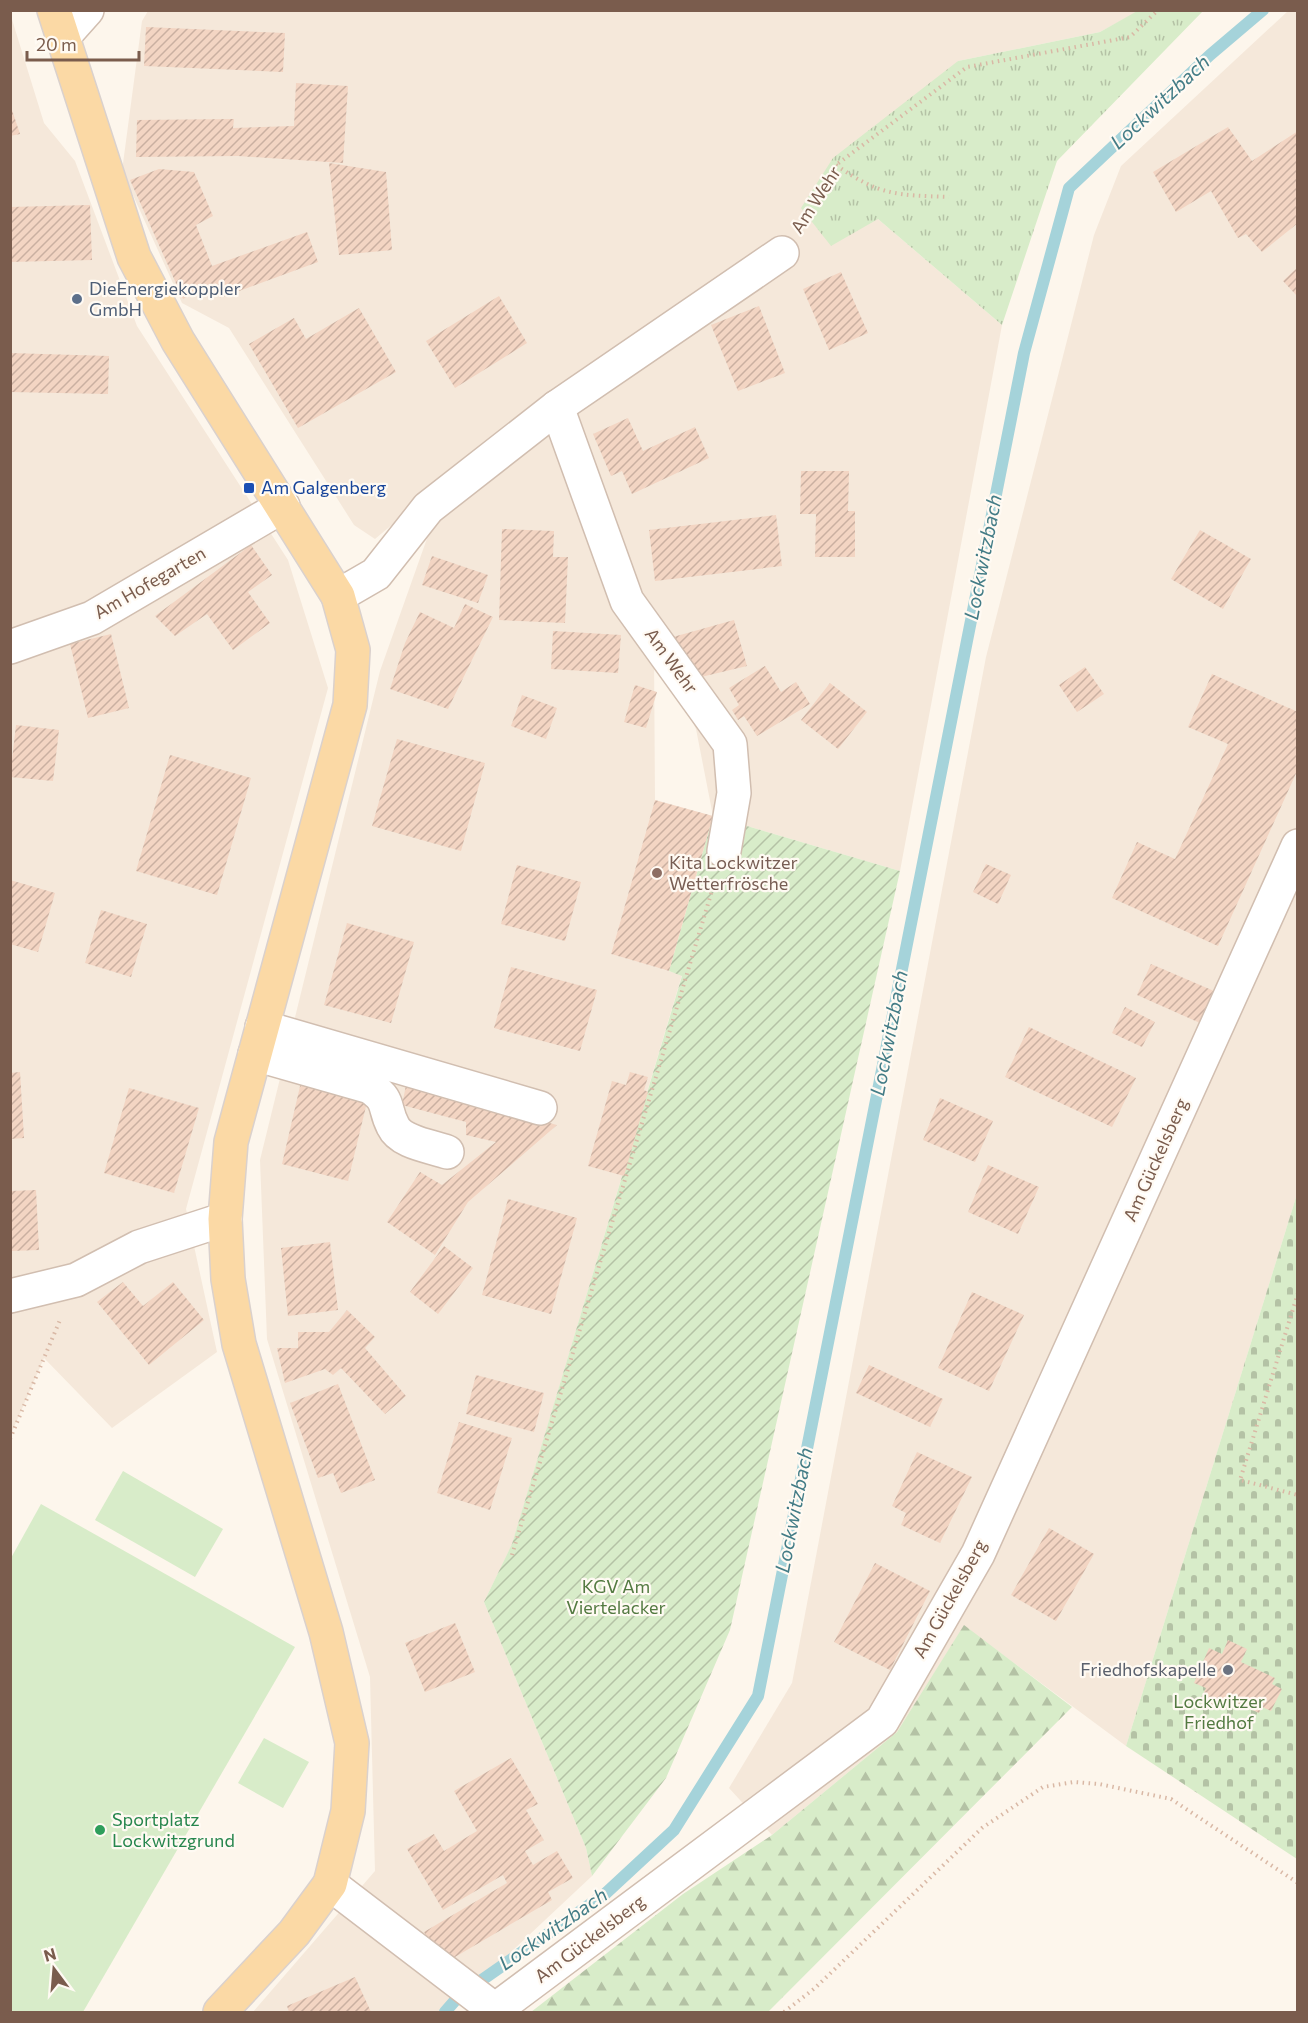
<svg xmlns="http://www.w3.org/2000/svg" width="1308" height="2023" font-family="Commissioner,sans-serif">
<defs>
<pattern id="grass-tufts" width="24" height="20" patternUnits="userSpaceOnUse" patternTransform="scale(1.5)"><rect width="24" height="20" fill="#d8ecc9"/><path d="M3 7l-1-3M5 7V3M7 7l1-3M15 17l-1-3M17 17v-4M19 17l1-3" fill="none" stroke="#b4c2a5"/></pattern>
<pattern id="forest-firs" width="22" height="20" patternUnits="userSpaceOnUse" patternTransform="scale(1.5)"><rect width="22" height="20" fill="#d8ecc9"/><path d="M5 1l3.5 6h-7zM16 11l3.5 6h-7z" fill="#b4c2a5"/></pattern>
<pattern id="cemetery-stones" width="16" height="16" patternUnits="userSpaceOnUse" patternTransform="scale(1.5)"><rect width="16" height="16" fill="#d8ecc9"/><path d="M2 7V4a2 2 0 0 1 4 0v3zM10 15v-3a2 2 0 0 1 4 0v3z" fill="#b4c2a5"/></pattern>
<pattern id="garden-furrows" width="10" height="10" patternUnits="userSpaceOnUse" patternTransform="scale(1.5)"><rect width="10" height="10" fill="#d8ecc9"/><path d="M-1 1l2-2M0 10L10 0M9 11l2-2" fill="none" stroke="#b4c2a5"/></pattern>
<pattern id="building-hatch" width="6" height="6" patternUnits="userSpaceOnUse" patternTransform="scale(1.5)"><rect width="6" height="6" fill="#f3d5c3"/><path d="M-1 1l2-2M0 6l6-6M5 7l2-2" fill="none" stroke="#cab0a1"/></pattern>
</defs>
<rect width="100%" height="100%" fill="#fdf6ec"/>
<g fill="#f5e8da">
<polygon points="148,11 1139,11 1100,32 958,61 878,219 1002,325 900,871 713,816 696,729 634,600 654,655 655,800 611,954 682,975 512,1545 484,1602 586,1848 592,1876 447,2012 253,2012 375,1871 370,1677 267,1339 260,1160 380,671 441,499 537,403 375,539 354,525 229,328 182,303 122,171 142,21"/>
<polygon points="1288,11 1297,11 1297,1194 1126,1746 964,1626 897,1732 772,1835 729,1788 792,1683 986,657 1094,235 1121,166"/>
<polygon points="10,13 44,123 75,161 137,326 288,560 328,688 186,1209 217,1352 112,1428 44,1358 11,1434"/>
</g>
<polygon fill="url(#grass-tufts)" points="1139,10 1203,11 1057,161 1002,325 878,219 831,246 801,208 833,158 958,61 1100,32"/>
<polygon fill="url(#forest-firs)" points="964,1625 1072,1707 768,2012 531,2012 683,1894 772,1835 897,1732"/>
<polygon fill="url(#cemetery-stones)" points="1297,1194 1297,1859 1126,1746"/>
<polygon fill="url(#garden-furrows)" points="713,816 900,871 730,1630 666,1778 592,1876 586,1848 484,1602 512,1544 682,976 669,971"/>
<g fill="#d8ecc9">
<polygon points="123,1471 223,1529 195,1577 95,1520"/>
<polygon points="41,1504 295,1647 83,2012 11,2012 11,1558"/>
<polygon points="264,1738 309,1762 283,1808 238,1783"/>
</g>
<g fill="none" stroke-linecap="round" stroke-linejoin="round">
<polyline stroke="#a5d3da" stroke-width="12" points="445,2012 459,1996 605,1894 674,1830 758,1696 1024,353 1069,188 1210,55 1263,10"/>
</g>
<g fill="url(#building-hatch)">
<polygon points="146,27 285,33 283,72 144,66"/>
<polygon points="296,83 348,86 343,163 238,156 136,157 137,120 234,119 233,128 294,126"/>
<polygon points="10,104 20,134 10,136"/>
<polygon points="1228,127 1252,161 1298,131 1298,223 1262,252 1246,234 1238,238 1211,191 1176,212 1153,172"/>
<polygon points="329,163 386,172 392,250 339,255"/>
<polygon points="159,169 194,172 213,216 196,225 212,266 307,232 318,262 220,298 216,283 183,299 130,180"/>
<polygon points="90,205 92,260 10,262 10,207"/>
<polygon points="1298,267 1298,297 1283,281"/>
<polygon points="841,272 868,333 829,350 803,289"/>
<polygon points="499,296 527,343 455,388 426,341"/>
<polygon points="759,306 785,373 738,391 711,325"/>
<polygon points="359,308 396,372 298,428 249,344 294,318 306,339"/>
<polygon points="10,353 109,356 108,394 10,392"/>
<polygon points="628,418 643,451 695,427 709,458 632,494 622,471 611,476 593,434"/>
<polygon points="801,471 849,471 848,511 855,511 855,557 815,557 816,514 800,514"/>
<polygon points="776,515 782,566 655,581 649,530"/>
<polygon points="502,529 554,531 553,557 568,557 565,623 499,620"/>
<polygon points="1200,530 1251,559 1223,609 1171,579"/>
<polygon points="251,545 272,575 248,592 270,623 233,650 207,614 175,636 155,616"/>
<polygon points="432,556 488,575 478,603 422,585"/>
<polygon points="465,604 493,617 448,709 390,689 405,643 420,612 454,628"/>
<polygon points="734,620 747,666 701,677 673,637"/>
<polygon points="553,631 621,635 618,673 551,669"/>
<polygon points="111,634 129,708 88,718 70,644"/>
<polygon points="765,666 781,692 796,682 810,704 757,736 744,716 738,720 732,710 739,705 729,688"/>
<polygon points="1085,667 1104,694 1077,712 1059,685"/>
<polygon points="1212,674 1298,712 1298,769 1218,946 1112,898 1137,842 1175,859 1228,744 1188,727"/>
<polygon points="830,683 867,712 838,749 801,720"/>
<polygon points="635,685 657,692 646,728 624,722"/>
<polygon points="522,695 557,708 546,739 511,726"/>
<polygon points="16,725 59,730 53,781 10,777"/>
<polygon points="397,739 485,763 461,851 372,826"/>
<polygon points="170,755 251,778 217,895 136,871"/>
<polygon points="655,800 713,816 669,971 611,954"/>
<polygon points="986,864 1011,875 998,904 973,892"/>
<polygon points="517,865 581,882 565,941 501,924"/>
<polygon points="10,880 55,893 38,952 10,944"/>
<polygon points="101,910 147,924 131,977 85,963"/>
<polygon points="347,923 414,942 391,1023 324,1005"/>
<polygon points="1151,964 1214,991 1200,1023 1137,995"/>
<polygon points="511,967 597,990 580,1051 494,1028"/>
<polygon points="1125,1007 1155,1022 1142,1047 1112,1033"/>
<polygon points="1029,1027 1136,1078 1112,1127 1005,1077"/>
<polygon points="20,1072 24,1138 10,1139 10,1073"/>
<polygon points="630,1072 648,1077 644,1090 648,1092 624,1176 588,1166 612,1081 626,1085"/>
<polygon points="301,1082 368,1098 348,1181 282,1164"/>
<polygon points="406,1085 557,1125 468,1202 435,1255 387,1222 420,1172 442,1185 496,1142 466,1135 466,1122 402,1105"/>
<polygon points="129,1088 199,1108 174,1193 104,1173"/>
<polygon points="940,1098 993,1121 975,1162 923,1140"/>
<polygon points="988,1165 1039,1187 1018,1234 968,1212"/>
<polygon points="36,1190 39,1250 10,1251 10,1191"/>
<polygon points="508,1199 577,1218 551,1314 482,1295"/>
<polygon points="330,1242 338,1310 288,1316 281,1248"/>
<polygon points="444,1246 473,1268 438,1314 410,1292"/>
<polygon points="123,1282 143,1306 173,1282 204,1320 149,1365 97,1302"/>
<polygon points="972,1292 1024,1315 989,1391 938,1368"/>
<polygon points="347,1310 375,1337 365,1348 406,1396 385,1414 341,1368 333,1375 325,1369 285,1383 277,1348 298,1348 298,1332 329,1332"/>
<polygon points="869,1365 943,1399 930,1427 856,1393"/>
<polygon points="476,1375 544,1393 534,1432 466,1414"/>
<polygon points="338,1384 375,1480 341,1493 333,1473 318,1478 290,1403"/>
<polygon points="459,1422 512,1438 490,1510 437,1493"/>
<polygon points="917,1452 972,1477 940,1543 901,1525 906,1513 892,1506"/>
<polygon points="1049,1528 1094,1554 1056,1621 1011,1595"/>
<polygon points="875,1563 930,1591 890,1670 834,1642"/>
<polygon points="455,1623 475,1672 425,1692 405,1643"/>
<polygon points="1228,1640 1247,1649 1241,1662 1275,1678 1272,1684 1282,1689 1271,1711 1262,1707 1259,1713 1224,1697 1219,1709 1200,1700 1206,1688 1194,1683 1209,1648 1222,1654"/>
<polygon points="511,1758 538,1804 526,1810 544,1840 525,1851 533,1865 557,1851 573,1878 548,1892 552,1900 443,1964 424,1932 507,1883 503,1875 443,1910 407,1849 434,1834 444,1851 477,1831 454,1791"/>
<polygon points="355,1977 371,2012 289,2012 287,2006"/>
</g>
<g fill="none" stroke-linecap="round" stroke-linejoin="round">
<g stroke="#d1beb0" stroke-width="36">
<g id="minor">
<polyline points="62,38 87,10"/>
<polyline points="557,407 627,601 730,744 734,793 724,851"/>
<polyline points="338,596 376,574 428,508 557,407 782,253"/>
<polyline points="10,647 92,618 283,506"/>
<polyline points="262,1027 540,1108"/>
<path d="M255,1054L370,1087C391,1101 383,1107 393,1126C401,1143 431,1146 447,1152"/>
<polyline points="10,1296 76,1280 139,1247 225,1219"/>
<polyline points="330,1884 495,2010 882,1721 978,1554 1298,846"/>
</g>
</g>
<g stroke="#dad1cd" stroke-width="36">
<polyline id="major" points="54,10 134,257 178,341 338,596 353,650 350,705 231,1142 225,1219 228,1279 239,1344 326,1632 352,1743 348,1811 330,1884 294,1933 220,2012"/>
</g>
<g stroke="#d9b8a5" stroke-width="4" stroke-dasharray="1.5 4.5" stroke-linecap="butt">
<path d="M836,165C880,196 897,195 949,197"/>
<polyline points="800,224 836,165 967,67 1130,37 1158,10"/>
<polyline points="1298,1293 1240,1480 1298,1495"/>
<polyline points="10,1439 60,1320"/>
<polyline points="512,1555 714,884"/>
<polyline points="784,2012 815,1988 982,1828 1043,1787 1074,1782 1099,1784 1171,1799 1298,1883"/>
</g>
<use href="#minor" stroke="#fff" stroke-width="33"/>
<use href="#major" stroke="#fbd9a5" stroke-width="33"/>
</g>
<circle fill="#5c6f8a" stroke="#fffaf3" stroke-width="2" cx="77" cy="299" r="6"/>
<rect fill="#1a4fb4" stroke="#fffaf3" stroke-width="2" x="243" y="482" width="12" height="12" rx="3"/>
<circle fill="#8d6e63" stroke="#fffaf3" stroke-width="2" cx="657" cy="873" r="6"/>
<circle fill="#6b7280" stroke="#fffaf3" stroke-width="2" cx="1228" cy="1670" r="6"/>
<circle fill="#2e9e5b" stroke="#fffaf3" stroke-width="2" cx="100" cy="1830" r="6"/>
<g text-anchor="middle" stroke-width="4.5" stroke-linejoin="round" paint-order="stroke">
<g font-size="18" fill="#7a5c4d" stroke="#fffaf3">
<text transform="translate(816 200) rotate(-57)" y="6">Am Wehr</text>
<text transform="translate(150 583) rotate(-30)" y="6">Am Hofegarten</text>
<text transform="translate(671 661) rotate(54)" y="6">Am Wehr</text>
<text transform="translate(1156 1160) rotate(-66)" y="6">Am Gückelsberg</text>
<text transform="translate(950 1599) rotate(-61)" y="6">Am Gückelsberg</text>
<text transform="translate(590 1939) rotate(-37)" y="6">Am Gückelsberg</text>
</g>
<g font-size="18" fill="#4e5e75" stroke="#fffaf3" text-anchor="start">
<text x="89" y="295">DieEnergiekoppler<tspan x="89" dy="21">GmbH</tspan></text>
</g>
<g font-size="18" fill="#164399" stroke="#fffaf3" text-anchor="start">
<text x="261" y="494">Am Galgenberg</text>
</g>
<g font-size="18" fill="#785e54" stroke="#fffaf3" text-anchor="start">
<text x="669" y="869">Kita Lockwitzer<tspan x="669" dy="21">Wetterfrösche</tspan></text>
</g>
<g font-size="18" fill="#537a41" stroke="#fffaf3">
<text x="616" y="1593">KGV Am<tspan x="616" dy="21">Viertelacker</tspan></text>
<text x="1219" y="1708">Lockwitzer<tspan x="1219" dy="21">Friedhof</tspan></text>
</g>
<g font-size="18" fill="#5b616d" stroke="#fffaf3" text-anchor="end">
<text x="1216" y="1676">Friedhofskapelle</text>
</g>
<g font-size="18" fill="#27864d" stroke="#fffaf3" text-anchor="start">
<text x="112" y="1826">Sportplatz<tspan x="112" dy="21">Lockwitzgrund</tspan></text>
</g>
<g font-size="20" font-style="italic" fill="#437c86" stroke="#fffaf3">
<text transform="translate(1160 102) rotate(-43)" y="7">Lockwitzbach</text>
<text transform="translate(983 557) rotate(-79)" y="7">Lockwitzbach</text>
<text transform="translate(889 1033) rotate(-79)" y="7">Lockwitzbach</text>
<text transform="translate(794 1510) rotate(-79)" y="7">Lockwitzbach</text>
<text transform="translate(553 1929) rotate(-35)" y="7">Lockwitzbach</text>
</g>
</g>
<rect width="1308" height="2023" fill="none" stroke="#7a5c4d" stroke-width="24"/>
<g transform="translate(54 1969) rotate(344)" stroke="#fffaf3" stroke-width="4.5" paint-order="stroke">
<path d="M0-4.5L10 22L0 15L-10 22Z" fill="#7a5c4d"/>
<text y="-9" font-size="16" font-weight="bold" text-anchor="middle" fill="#7a5c4d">N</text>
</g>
<path d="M27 51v9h112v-9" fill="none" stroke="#7a5c4d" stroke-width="3"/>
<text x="36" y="51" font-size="18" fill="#7a5c4d" stroke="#fffaf3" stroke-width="4.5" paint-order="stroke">20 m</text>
</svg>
